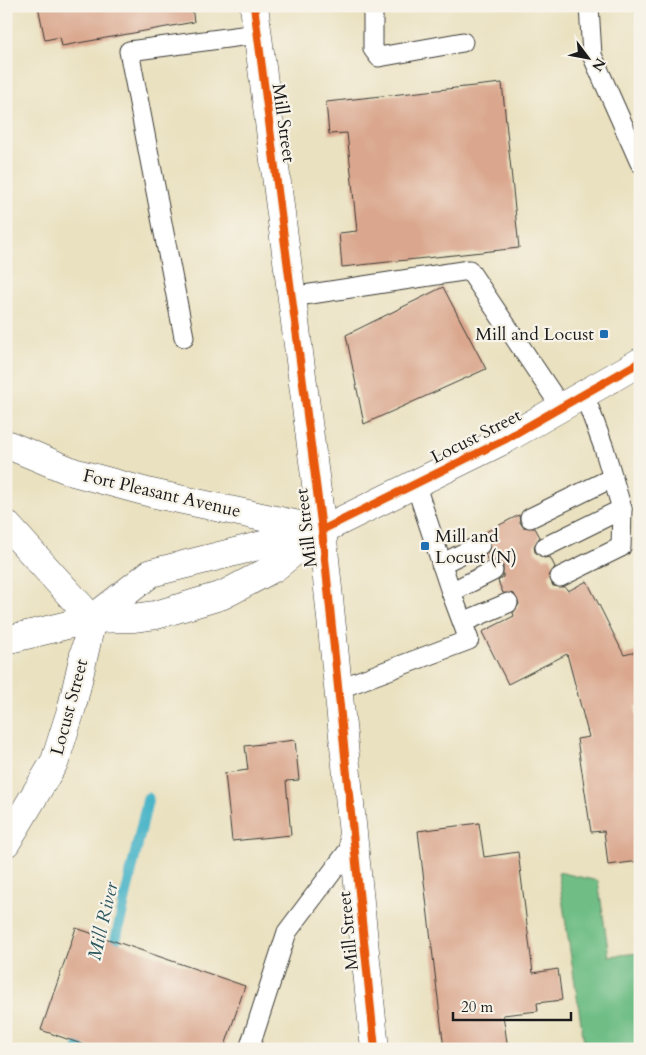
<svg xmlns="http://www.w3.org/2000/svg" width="646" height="1055" font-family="Cardo,serif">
<rect width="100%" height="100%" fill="#f7f3e8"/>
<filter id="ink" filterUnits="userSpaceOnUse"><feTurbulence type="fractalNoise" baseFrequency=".02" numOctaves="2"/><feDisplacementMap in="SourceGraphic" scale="10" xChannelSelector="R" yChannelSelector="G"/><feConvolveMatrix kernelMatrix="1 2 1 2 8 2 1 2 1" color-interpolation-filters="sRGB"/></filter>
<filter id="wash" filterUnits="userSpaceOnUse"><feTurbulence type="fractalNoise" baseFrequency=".0096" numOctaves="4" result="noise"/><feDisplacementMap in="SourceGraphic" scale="20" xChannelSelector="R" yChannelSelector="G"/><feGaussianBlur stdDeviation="1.12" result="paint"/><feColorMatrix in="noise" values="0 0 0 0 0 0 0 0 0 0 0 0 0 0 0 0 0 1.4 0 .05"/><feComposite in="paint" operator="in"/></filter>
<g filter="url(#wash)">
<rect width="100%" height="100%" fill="#eae1c0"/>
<polygon fill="#70be86" stroke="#466d51" points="558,872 598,881 609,956 640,953 640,1049 585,1049"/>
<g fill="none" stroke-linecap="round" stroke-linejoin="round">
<g stroke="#4bb5c8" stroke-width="11">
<polyline points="112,956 148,798"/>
<polyline points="78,1049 87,1030"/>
</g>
</g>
<g id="blocks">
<g fill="#daa78e">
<polygon points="38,6 192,6 194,22 62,46 60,37 45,40"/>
<polygon points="502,83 519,248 342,267 339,233 357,231 347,133 329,134 326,102"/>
<polygon points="443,287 486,369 364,424 346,335"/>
<polygon points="519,515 520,522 523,527 535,528 540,537 534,546 535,552 544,558 550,557 555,567 549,576 553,586 565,587 568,591 587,581 624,655 640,651 640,705 635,706 640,735 640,861 608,865 604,831 591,832 577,739 589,737 567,654 508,684 482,632 514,616 513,613 519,604 514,594 503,593 498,581 503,577 503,566 499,561 488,561 485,555 490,551 490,541 482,534"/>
<polygon points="295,740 299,780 286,781 291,835 232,841 225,773 248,770 245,746"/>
<polygon points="479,823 484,857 518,852 533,973 558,969 562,1000 537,1003 538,1011 503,1015 508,1049 444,1049 418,831"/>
<polygon points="76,928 245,986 224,1049 96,1049 41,1030"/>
</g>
</g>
</g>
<g filter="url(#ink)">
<use href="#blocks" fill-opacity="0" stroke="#3b3a35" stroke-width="1"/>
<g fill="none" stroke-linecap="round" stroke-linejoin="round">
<g stroke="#3b3a35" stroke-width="21">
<g id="lane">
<polyline points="373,6 373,49 379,57 463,42"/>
<polyline points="589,6 592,55 640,163"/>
<polyline points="291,297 469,270 561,407"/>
<polyline points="184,337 129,51 257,34"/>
<polyline points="415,483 451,592"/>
<polyline points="530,518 612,478"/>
<polyline points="545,547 622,509 604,448 584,394"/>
<polyline points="441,564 480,545"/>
<polyline points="560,577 621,547 622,509"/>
<polyline points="463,622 508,603"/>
<polyline points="338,689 469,640 451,592 493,571"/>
<polyline points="249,1049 287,932 354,843"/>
</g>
</g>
<g stroke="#3b3a35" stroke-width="29">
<g id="secondary">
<polyline points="254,6 322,530 375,1049"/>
<polyline points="6,444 73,472 151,493 322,530"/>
<polyline points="6,524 92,619 72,707 55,761 6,843"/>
</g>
</g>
<g stroke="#3b3a35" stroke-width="29">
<g id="primary">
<polyline points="92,619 151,573 322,530 504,440 640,362"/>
<polyline points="6,640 92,619 133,618 156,615 223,595 274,568 315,535"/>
</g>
</g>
<use href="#lane" stroke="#fff" stroke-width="19"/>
<use href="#secondary" stroke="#fff" stroke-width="28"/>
<use href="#primary" stroke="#fff" stroke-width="28"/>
<g stroke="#f7f3e8" stroke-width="11">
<g id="cycleway">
<polyline points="254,6 322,530 375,1049"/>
<polyline points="322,530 504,440 640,362"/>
</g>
</g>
<use href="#cycleway" stroke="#e8590c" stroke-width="8"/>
</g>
</g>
<g fill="#1f6fb2" stroke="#f7f3e8" stroke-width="2">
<rect x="599" y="329" width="10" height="10" rx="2.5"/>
<rect x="420" y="541" width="10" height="10" rx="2.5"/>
</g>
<g text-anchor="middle" stroke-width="4.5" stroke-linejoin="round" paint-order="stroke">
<g font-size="18" fill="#1c1c1c" stroke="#f7f3e8">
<text transform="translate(284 123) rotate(82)" y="6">Mill Street</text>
<text transform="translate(476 436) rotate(-27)" y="6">Locust Street</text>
<text transform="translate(162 493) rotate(13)" y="6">Fort Pleasant Avenue</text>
<text transform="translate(306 528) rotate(-97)" y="6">Mill Street</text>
<text transform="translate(69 707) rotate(-75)" y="6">Locust Street</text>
<text transform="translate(348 931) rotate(-96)" y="6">Mill Street</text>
</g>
<g font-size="18" fill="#1c1c1c" stroke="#f7f3e8" text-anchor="end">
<text x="594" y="340">Mill and Locust</text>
<text x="435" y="542" text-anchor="start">Mill and<tspan x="435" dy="21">Locust (N)</tspan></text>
</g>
<g font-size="19" font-style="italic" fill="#2f5961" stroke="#f7f3e8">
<text transform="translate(102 921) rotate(-77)" y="7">Mill River</text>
</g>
</g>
<rect width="646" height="1055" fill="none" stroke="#f7f3e8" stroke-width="25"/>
<g transform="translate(588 58) rotate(122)" stroke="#f7f3e8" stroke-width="4" paint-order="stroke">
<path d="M0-4L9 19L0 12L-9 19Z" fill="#1c1c1c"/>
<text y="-8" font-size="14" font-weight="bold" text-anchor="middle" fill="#1c1c1c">N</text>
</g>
<path d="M453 1012v8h118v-8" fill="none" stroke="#1c1c1c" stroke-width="2.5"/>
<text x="461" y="1012" font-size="15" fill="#1c1c1c" stroke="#f7f3e8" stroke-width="4" paint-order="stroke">20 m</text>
</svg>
